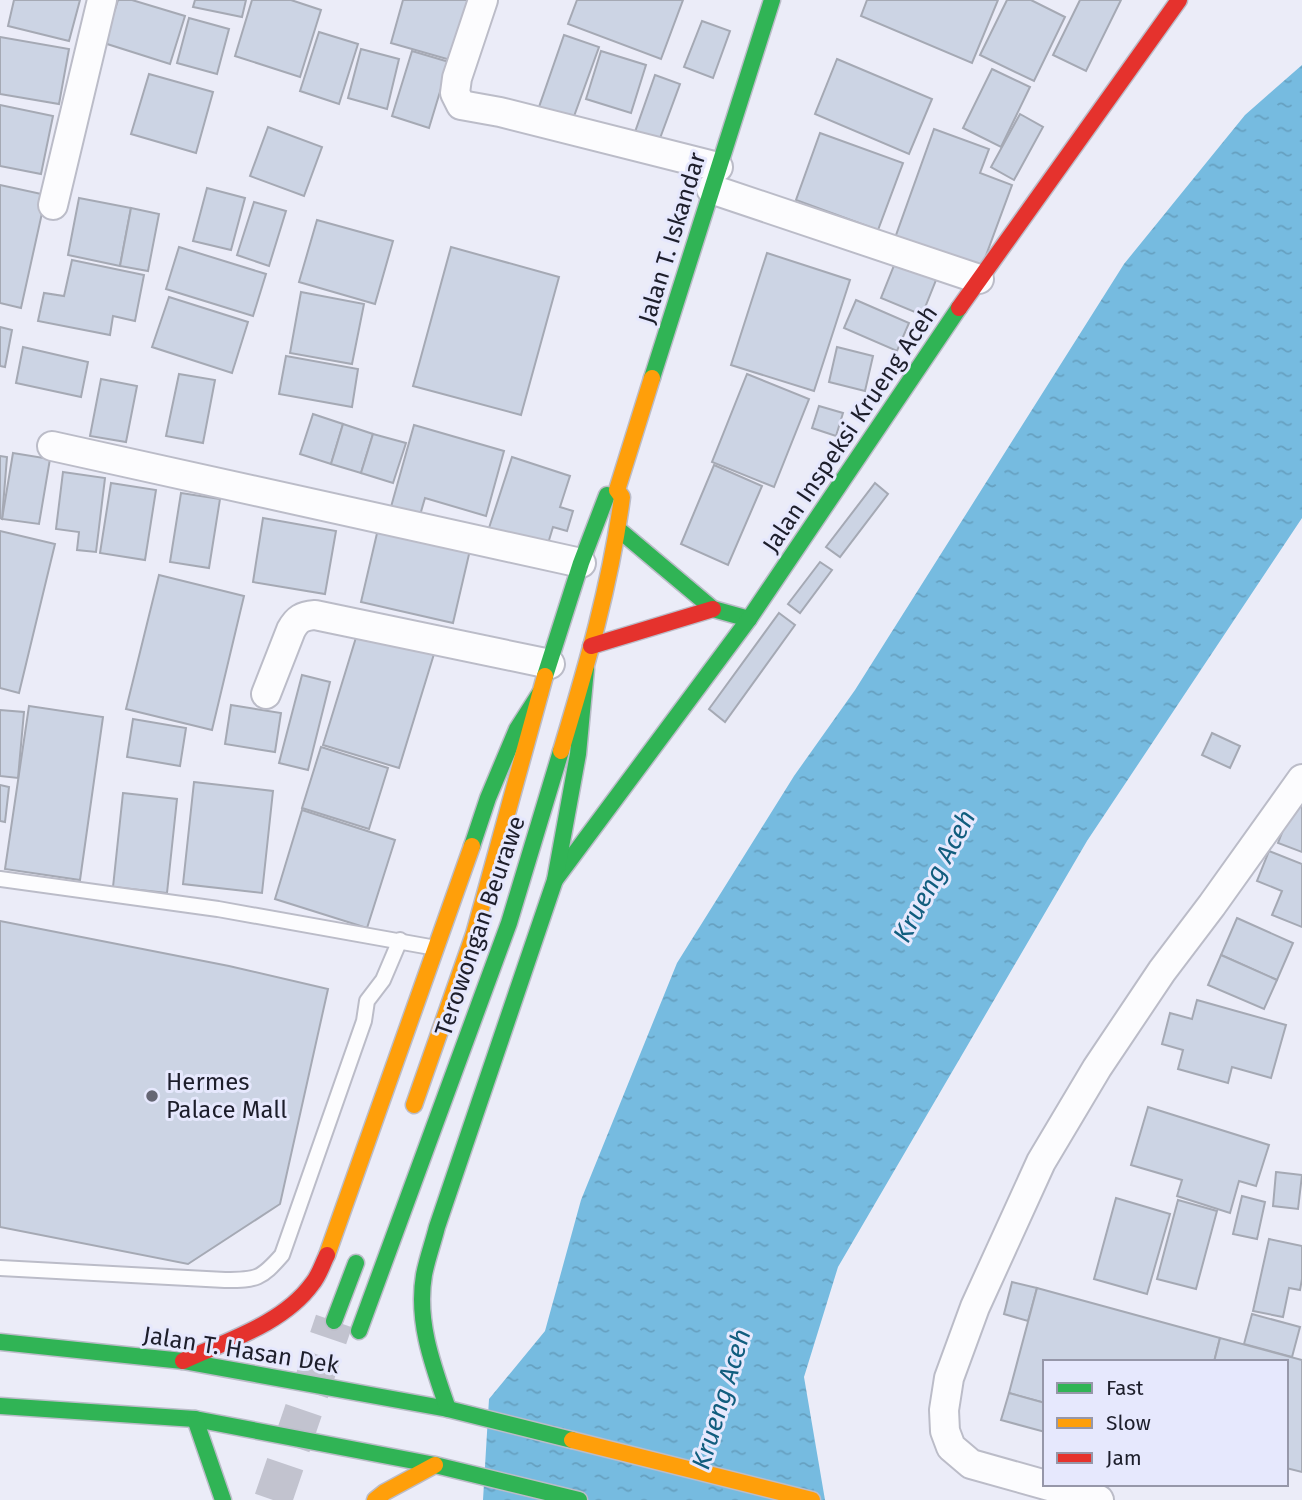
<svg xmlns="http://www.w3.org/2000/svg" width="1302" height="1500" font-family="'Fira Sans',sans-serif">
<defs>
<pattern id="water-ripples" width="26" height="14" patternUnits="userSpaceOnUse" patternTransform="scale(1.75)"><rect width="26" height="14" fill="#76bbe0"/><path d="M2 4q2-2 4 0t4 0M15 11q2-2 4 0t4 0" fill="none" stroke="#66a0c0"/></pattern>
</defs>
<rect width="100%" height="100%" fill="#ebecf8"/>
<polygon fill="url(#water-ripples)" points="1302,65 1302,518 1087,841 838,1267 804,1377 825,1500 483,1500 489,1399 545,1331 581,1200 677,963 794,776 855,690 1124,264 1245,115"/>
<g fill="#ccd4e4" stroke="#a5a9b4" stroke-width="2">
<polygon points="14,0 80,0 69,41 8,26"/>
<polygon points="118,0 132,0 185,16 170,64 104,43"/>
<polygon points="195,0 246,0 242,17 193,7"/>
<polygon points="252,0 291,0 321,10 300,77 235,56"/>
<polygon points="403,0 472,0 454,61 391,43"/>
<polygon points="577,0 683,0 661,59 568,24"/>
<polygon points="867,0 998,0 972,63 861,16"/>
<polygon points="1007,0 1031,0 1065,17 1034,81 980,55"/>
<polygon points="1080,0 1121,0 1086,71 1053,55"/>
<polygon points="189,18 229,29 217,74 177,63"/>
<polygon points="702,21 730,31 713,78 684,67"/>
<polygon points="319,32 358,44 339,104 300,91"/>
<polygon points="564,35 599,47 573,119 539,107"/>
<polygon points="0,37 69,49 59,104 0,94"/>
<polygon points="361,49 399,59 387,109 348,98"/>
<polygon points="412,51 449,62 429,128 392,116"/>
<polygon points="601,51 646,65 631,113 586,99"/>
<polygon points="837,59 932,99 909,154 815,114"/>
<polygon points="992,69 1030,87 1001,147 963,128"/>
<polygon points="149,74 213,92 196,153 131,134"/>
<polygon points="655,75 680,84 659,141 635,132"/>
<polygon points="0,105 53,116 41,174 0,166"/>
<polygon points="1020,114 1043,127 1014,180 991,167"/>
<polygon points="268,127 322,147 304,196 250,176"/>
<polygon points="934,129 989,149 980,173 1012,185 981,269 895,238"/>
<polygon points="820,133 903,163 878,230 796,200"/>
<polygon points="0,185 46,195 21,308 0,303"/>
<polygon points="207,188 245,198 231,250 193,241"/>
<polygon points="79,198 131,208 120,266 68,255"/>
<polygon points="254,202 286,211 269,266 237,255"/>
<polygon points="131,208 159,214 148,271 120,266"/>
<polygon points="317,220 393,241 375,304 299,282"/>
<polygon points="179,247 266,274 253,316 166,289"/>
<polygon points="451,247 559,277 521,415 413,386"/>
<polygon points="767,253 850,280 814,391 731,365"/>
<polygon points="897,258 938,275 922,315 881,298"/>
<polygon points="72,260 144,275 135,321 113,316 110,335 38,321 44,293 64,296"/>
<polygon points="301,292 364,304 352,364 290,353"/>
<polygon points="169,297 248,322 232,373 152,347"/>
<polygon points="856,300 909,323 897,351 844,328"/>
<polygon points="0,327 12,330 5,367 0,366"/>
<polygon points="23,347 88,362 81,397 16,383"/>
<polygon points="837,347 873,356 865,391 829,382"/>
<polygon points="286,356 358,369 352,407 279,394"/>
<polygon points="179,374 215,380 203,443 166,436"/>
<polygon points="747,374 809,399 774,487 712,462"/>
<polygon points="101,379 137,386 126,442 90,436"/>
<polygon points="819,406 843,413 836,436 812,428"/>
<polygon points="313,414 343,424 331,464 300,454"/>
<polygon points="343,424 373,434 361,473 331,464"/>
<polygon points="414,425 504,451 486,516 425,498 418,522 389,514"/>
<polygon points="373,434 406,443 393,483 361,473"/>
<polygon points="13,453 50,459 39,524 2,519"/>
<polygon points="0,456 7,457 2,519 0,518"/>
<polygon points="512,457 570,476 560,507 573,511 567,531 553,527 546,550 488,531"/>
<polygon points="714,465 762,486 728,565 681,544"/>
<polygon points="63,472 105,478 96,552 77,550 79,532 56,529"/>
<polygon points="111,483 156,490 145,560 100,553"/>
<polygon points="875,483 888,494 840,557 826,547"/>
<polygon points="181,493 220,499 209,568 170,562"/>
<polygon points="263,518 336,531 325,594 253,582"/>
<polygon points="378,529 470,550 453,623 361,602"/>
<polygon points="0,531 55,544 19,693 0,688"/>
<polygon points="820,562 832,570 800,613 788,604"/>
<polygon points="159,575 244,596 212,730 126,709"/>
<polygon points="779,613 795,625 725,722 709,709"/>
<polygon points="358,631 434,654 399,768 323,745"/>
<polygon points="302,675 330,682 308,770 279,763"/>
<polygon points="231,705 281,713 275,752 225,744"/>
<polygon points="29,706 103,717 80,880 5,869"/>
<polygon points="0,710 24,712 18,778 0,776"/>
<polygon points="133,719 186,728 180,766 127,757"/>
<polygon points="1212,733 1240,746 1230,768 1202,755"/>
<polygon points="321,747 388,768 369,829 302,808"/>
<polygon points="194,782 273,791 262,893 183,884"/>
<polygon points="0,785 9,787 5,822 0,821"/>
<polygon points="123,793 177,799 167,893 113,887"/>
<polygon points="1294,802 1302,805 1302,852 1278,843"/>
<polygon points="302,810 395,840 367,928 275,899"/>
<polygon points="1269,851 1302,864 1302,927 1272,915 1282,891 1257,881"/>
<polygon points="1237,918 1293,943 1277,980 1221,955"/>
<polygon points="0,921 229,966 328,989 280,1204 188,1264 0,1227"/>
<polygon points="1221,955 1277,980 1264,1009 1208,985"/>
<polygon points="1197,1000 1286,1025 1271,1078 1232,1067 1228,1083 1178,1069 1183,1050 1162,1044 1170,1013 1192,1019"/>
<polygon points="1148,1107 1269,1145 1256,1186 1239,1181 1230,1213 1177,1196 1182,1180 1131,1165"/>
<polygon points="1276,1172 1302,1175 1298,1209 1273,1206"/>
<polygon points="1242,1196 1265,1202 1257,1239 1233,1234"/>
<polygon points="1116,1198 1170,1214 1147,1294 1094,1279"/>
<polygon points="1178,1200 1217,1211 1196,1289 1157,1279"/>
<polygon points="1269,1239 1302,1246 1302,1279 1300,1290 1289,1288 1283,1317 1253,1311"/>
<polygon points="1012,1282 1037,1288 1028,1321 1004,1314"/>
<polygon points="1037,1288 1220,1338 1214,1362 1045,1362 1045,1403 1009,1393"/>
<polygon points="1252,1314 1300,1327 1292,1357 1244,1344"/>
<polygon points="1220,1338 1302,1360 1302,1472 1286,1468 1286,1362 1214,1362"/>
<polygon points="1009,1393 1045,1403 1045,1432 1001,1420"/>
</g>
<g fill="none" stroke-linecap="round" stroke-linejoin="round">
<polyline stroke="#c2c3cf" stroke-width="38" stroke-dasharray="38 19" stroke-linecap="butt" points="273,1500 334,1321"/>
<g stroke="#bbbcc8" stroke-width="18">
<g id="lane">
<polyline points="0,879 218,909 436,948"/>
<path d="M0,1268L225,1280C257,1280 261,1279 282,1255L364,1021L367,1001L383,980L400,940"/>
</g>
</g>
<g stroke="#bbbcc8" stroke-width="32">
<g id="street">
<polyline points="483,0 457,78 455,93 461,105 500,112 718,167"/>
<polyline points="711,189 979,279"/>
<polyline points="53,205 102,0"/>
<polyline points="52,446 581,563"/>
<path d="M266,694L291,630C297,619 302,616 315,615L550,664"/>
<polyline points="1099,1500 971,1464 951,1447 945,1431 944,1410 949,1378 975,1307 1041,1162 1097,1068 1162,971 1212,905 1302,779"/>
</g>
</g>
<g stroke="#bbbcc8" stroke-width="19">
<g id="fast">
<polyline points="652,378 772,0"/>
<polyline points="618,529 713,609 749,619"/>
<polyline points="545,676 581,563 607,495"/>
<polyline points="472,846 488,798 517,729 540,693"/>
<polyline points="555,880 749,619 959,308"/>
<polyline points="334,1321 356,1263"/>
<polyline points="359,1331 509,923 561,751"/>
<polyline points="0,1342 183,1361 448,1409 572,1440"/>
<polyline points="0,1406 195,1419 435,1465 579,1500"/>
<path d="M448,1409C433,1366 416,1321 424,1275C427,1259 433,1243 437,1227L555,880L578,754L586,669"/>
<polyline points="195,1419 223,1500"/>
</g>
</g>
<g stroke="#bbbcc8" stroke-width="19">
<g id="slow">
<path d="M561,751C586,668 611,583 622,497L617,490L652,378"/>
<polyline points="414,1105 474,934 545,676"/>
<polyline points="327,1255 472,846"/>
<polyline points="572,1440 812,1500"/>
<polyline points="375,1500 385,1492 435,1465"/>
</g>
</g>
<g stroke="#bbbcc8" stroke-width="19">
<g id="jam">
<polyline points="959,308 1179,0"/>
<polyline points="591,646 713,609"/>
<path d="M183,1361C226,1341 283,1324 312,1284C319,1276 322,1265 327,1255"/>
</g>
</g>
<use href="#lane" stroke="#fcfcfe" stroke-width="14"/>
<use href="#street" stroke="#fcfcfe" stroke-width="28"/>
<use href="#fast" stroke="#30b455" stroke-width="16"/>
<use href="#slow" stroke="#ff9f0a" stroke-width="16"/>
<use href="#jam" stroke="#e5322d" stroke-width="16"/>
</g>
<circle fill="#656673" stroke="#e6e8fd" stroke-width="2.5" cx="152" cy="1096" r="7"/>
<g text-anchor="middle" stroke-width="6" stroke-linejoin="round" paint-order="stroke">
<g font-size="24" fill="#1d1e2b" stroke="#e6e8fd">
<text transform="translate(672 238) rotate(-73)" y="8">Jalan T. Iskandar</text>
<text transform="translate(850 429) rotate(-56)" y="8">Jalan Inspeksi Krueng Aceh</text>
<text transform="translate(480 926) rotate(-71)" y="8">Terowongan Beurawe</text>
<text transform="translate(241 1350) rotate(9)" y="8">Jalan T. Hasan Dek</text>
</g>
<g font-size="24" fill="#1d1e2b" stroke="#e6e8fd" text-anchor="start">
<text x="166" y="1090">Hermes<tspan x="166" dy="28">Palace Mall</tspan></text>
</g>
<g font-size="26" font-style="italic" fill="#115d7e" stroke="#e6e8fd">
<text transform="translate(934 876) rotate(-62)" y="9">Krueng Aceh</text>
<text transform="translate(721 1399) rotate(-73)" y="9">Krueng Aceh</text>
</g>
</g>
<rect x="1043" y="1360" width="245" height="126" fill="#e6e8fd" stroke="#9697a9" stroke-width="2"/>
<rect x="1057" y="1383" width="35" height="10" fill="#30b455" stroke="#9697a9" stroke-width="2"/>
<text x="1106" y="1395" font-size="21" fill="#1d1e2b">Fast</text>
<rect x="1057" y="1418" width="35" height="10" fill="#ff9f0a" stroke="#9697a9" stroke-width="2"/>
<text x="1106" y="1430" font-size="21" fill="#1d1e2b">Slow</text>
<rect x="1057" y="1453" width="35" height="10" fill="#e5322d" stroke="#9697a9" stroke-width="2"/>
<text x="1106" y="1465" font-size="21" fill="#1d1e2b">Jam</text>
</svg>
